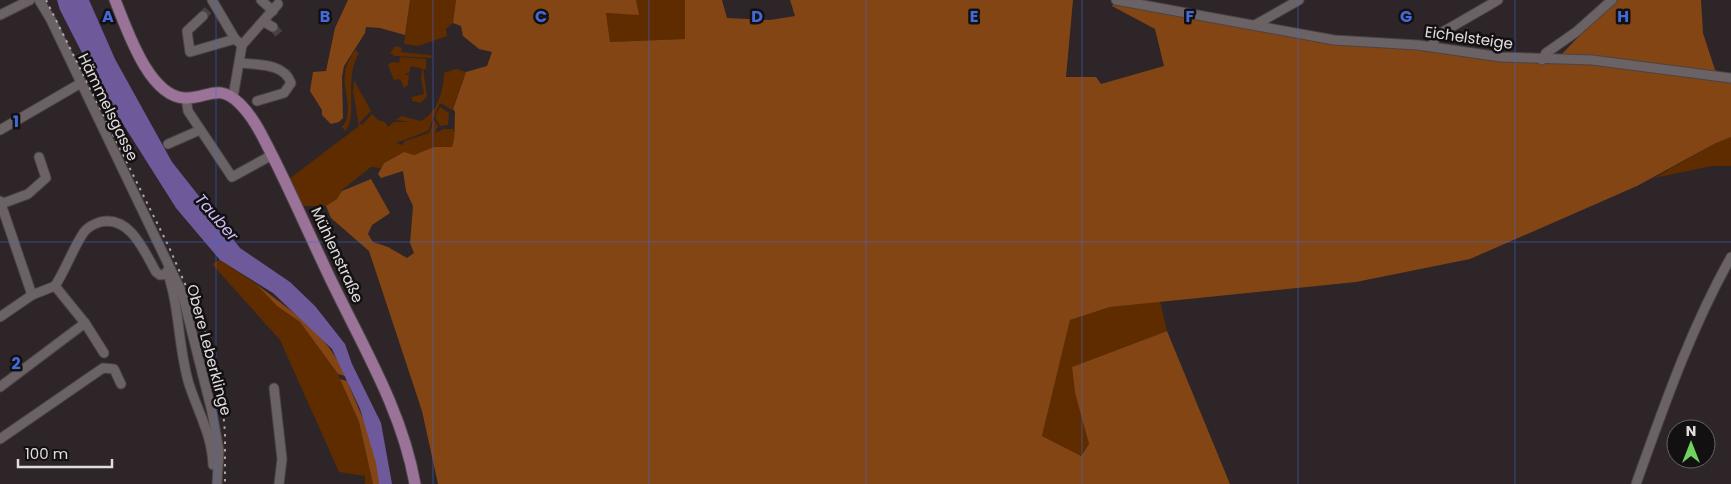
<svg xmlns="http://www.w3.org/2000/svg" width="1731" height="484" font-family="Poppins,sans-serif">
<rect width="100%" height="100%" fill="#2d2528"/>
<g fill="#5f2c00">
<polygon points="410,0 456,0 453,23 446,29 447,36 418,46 404,44"/>
<polygon points="636,0 685,0 685,39 610,42 606,13 638,14"/>
<polygon points="395,46 402,48 401,52 430,55 433,58 395,56 390,53"/>
<path d="M355,50L359,53C343,79 359,116 345,131L342,127C355,114 342,89 345,72C346,64 351,57 355,50Z"/>
<polygon points="400,57 426,59 426,69 423,69 427,96 421,103 412,101 412,97 424,94 421,79 422,69 411,66 409,73 405,73 407,75 409,75 408,85 404,88 400,79 394,80 388,65 392,62 399,63"/>
<path d="M456,69L466,72L452,110L440,103L428,131L396,143L402,145L405,141L429,133L434,119L438,126L435,133L444,129H453L455,133L452,148L434,147L414,155L404,152L384,163L381,168L371,167L342,190L338,199L326,206H302L289,179L359,126L353,92L354,80L371,111L359,123L362,125L372,114L378,120L385,122L388,127L394,122H410L395,120L402,116L420,121C437,115 444,89 444,73Z"/>
<polygon points="440,107 449,113 448,125 440,126 435,117"/>
<polygon points="1731,137 1731,166 1712,166 1654,178 1714,144"/>
<polygon points="220,260 255,283 277,306 300,322 338,374 359,422 373,484 365,484 365,476 339,472 280,340 212,264"/>
<polygon points="1160,301 1167,331 1072,367 1075,393 1089,444 1080,456 1042,436 1070,320 1110,307"/>
</g>
<g fill="#834513">
<polygon points="348,0 410,0 405,35 380,28 366,27 365,33 344,66 342,77 343,118 339,122 331,124 322,115 322,110 310,91 313,72 326,71 335,28"/>
<path d="M456,0H636L639,15L606,13L610,42L685,39V0H722L727,18L770,20L795,16L790,0H1073L1066,77H1096L1101,84L1164,66L1155,29L1112,6L1116,0L1299,34L1425,41L1483,51L1560,56L1614,0H1701L1703,33L1715,70L1731,77V137L1714,144L1637,186L1470,259L1356,282L1110,307L1070,320L1042,436L1081,456L1089,444L1075,393L1072,367L1167,331L1230,484H438L422,411L369,251L331,218L326,206L337,199L342,191L371,179L390,213L372,225L368,234L373,242L388,247L407,258L414,253L410,243L413,206L406,191L403,171L381,178L378,174L384,163L404,152L414,155L434,147H452C456,136 454,124 455,112L453,109L466,72L487,66L492,52L479,49L463,36L461,26L453,23Z"/>
<path d="M255,283C288,309 330,335 345,376L338,374L300,322L277,306Z"/>
<path d="M340,379L347,381C360,413 379,449 379,484H373L359,422Z"/>
</g>
<polygon fill="#6e599b" points="57,0 89,0 115,59 172,162 240,248 290,282 315,306 345,344 352,364 381,423 392,484 379,484 376,463 360,409 332,349 273,293 220,260 176,208 99,86 60,10"/>
<g fill="none" stroke-linecap="round" stroke-linejoin="round">
<g stroke="#484043" stroke-width="9" stroke-dasharray="9 4.5" stroke-linecap="butt">
<polyline points="203,16 208,10"/>
<polyline points="273,27 279,34"/>
</g>
<g stroke="#4a4446" stroke-width="11">
<g id="minor">
<polyline points="39,0 51,20 182,293 212,412 219,451 217,484"/>
<polyline points="212,0 235,39 242,45"/>
<polyline points="261,0 273,11"/>
<polyline points="1116,0 1334,40 1418,45 1501,57 1592,60 1731,78"/>
<polyline points="0,15 30,0"/>
<polyline points="203,16 187,31 190,52 235,39"/>
<polyline points="264,22 273,27"/>
<polyline points="1255,25 1299,0"/>
<polyline points="242,45 278,4"/>
<polyline points="1432,46 1435,39 1441,33 1498,0"/>
<polyline points="1542,60 1546,53 1576,32 1612,0"/>
<path d="M240,63C258,65 284,63 291,83L284,93L257,101"/>
<polyline points="233,97 242,45"/>
<polyline points="186,98 188,111 232,177 272,155"/>
<polyline points="0,130 81,83"/>
<polyline points="168,144 200,130"/>
<polyline points="0,201 32,295"/>
<polyline points="1,204 28,194 46,178 39,157"/>
<path d="M167,271C180,308 178,348 189,384C198,412 212,435 213,465"/>
<polyline points="55,286 85,323 104,353"/>
<path d="M0,317L32,295L55,286C66,269 73,248 84,232C88,227 94,224 100,222C130,215 144,251 156,272L160,275L168,274"/>
<polyline points="0,387 85,323"/>
<polyline points="274,388 282,459 279,484"/>
<polyline points="0,439 103,368 114,369 121,384"/>
<path d="M1636,484C1664,406 1690,330 1731,257"/>
</g>
</g>
<g stroke="#4a4446" stroke-width="13">
<path id="major" d="M115,0C127,29 148,95 184,98C208,99 218,82 240,104C256,120 264,140 274,159C291,193 306,227 322,261C355,334 401,404 415,484"/>
</g>
<use href="#minor" stroke="#6b6265" stroke-width="9"/>
<use href="#major" stroke="#9b7399" stroke-width="11"/>
<polyline stroke="#aca6a8" stroke-width="2" stroke-dasharray="2.5 5" stroke-linecap="butt" points="46,0 169,247 205,330 222,399 225,433 225,484"/>
</g>
<path fill="none" stroke="#446ad9" stroke-width="1" stroke-opacity="0.55" d="M216,0V484M433,0V484M649,0V484M866,0V484M1082,0V484M1298,0V484M1515,0V484M0,242H1731"/>
<g text-anchor="middle" stroke-width="5" stroke-linejoin="round" paint-order="stroke">
<g font-size="15" fill="#e1dcdd" stroke="#131011">
<text transform="translate(1469 38) rotate(8)" y="5">Eichelsteige</text>
<text transform="translate(108 107) rotate(64)" y="5">Hämmelsgasse</text>
<text transform="translate(337 255) rotate(65)" y="5">Mühlenstraße</text>
<text transform="translate(209 350) rotate(75)" y="5">Obere Leberklinge</text>
</g>
<g font-size="16" font-style="italic" fill="#ccbcf5" stroke="#131011">
<text transform="translate(217 217) rotate(49)" y="6">Tauber</text>
</g>
</g>
<g font-size="16" text-anchor="middle" font-weight="bold" fill="#446ad9" stroke="#131011" stroke-width="5" stroke-linejoin="round" paint-order="stroke">
<text x="108" y="22">A</text>
<text x="325" y="22">B</text>
<text x="541" y="22">C</text>
<text x="757" y="22">D</text>
<text x="974" y="22">E</text>
<text x="1190" y="22">F</text>
<text x="1406" y="22">G</text>
<text x="1623" y="22">H</text>
<text x="16" y="127">1</text>
<text x="16" y="369">2</text>
</g>
<g transform="translate(1691 444)"><circle r="24" fill="#131011" stroke="#656263"/>
<path d="M0-4L9 19L0 12L-9 19Z" fill="#70d35f"/>
<text y="-8" font-size="14" font-weight="bold" text-anchor="middle" fill="#e1dcdd">N</text>
</g>
<path d="M18 459v8h94v-8" fill="none" stroke="#e1dcdd" stroke-width="2.5"/>
<text x="25" y="459" font-size="15" fill="#e1dcdd" stroke="#131011" stroke-width="4" paint-order="stroke">100 m</text>
</svg>
